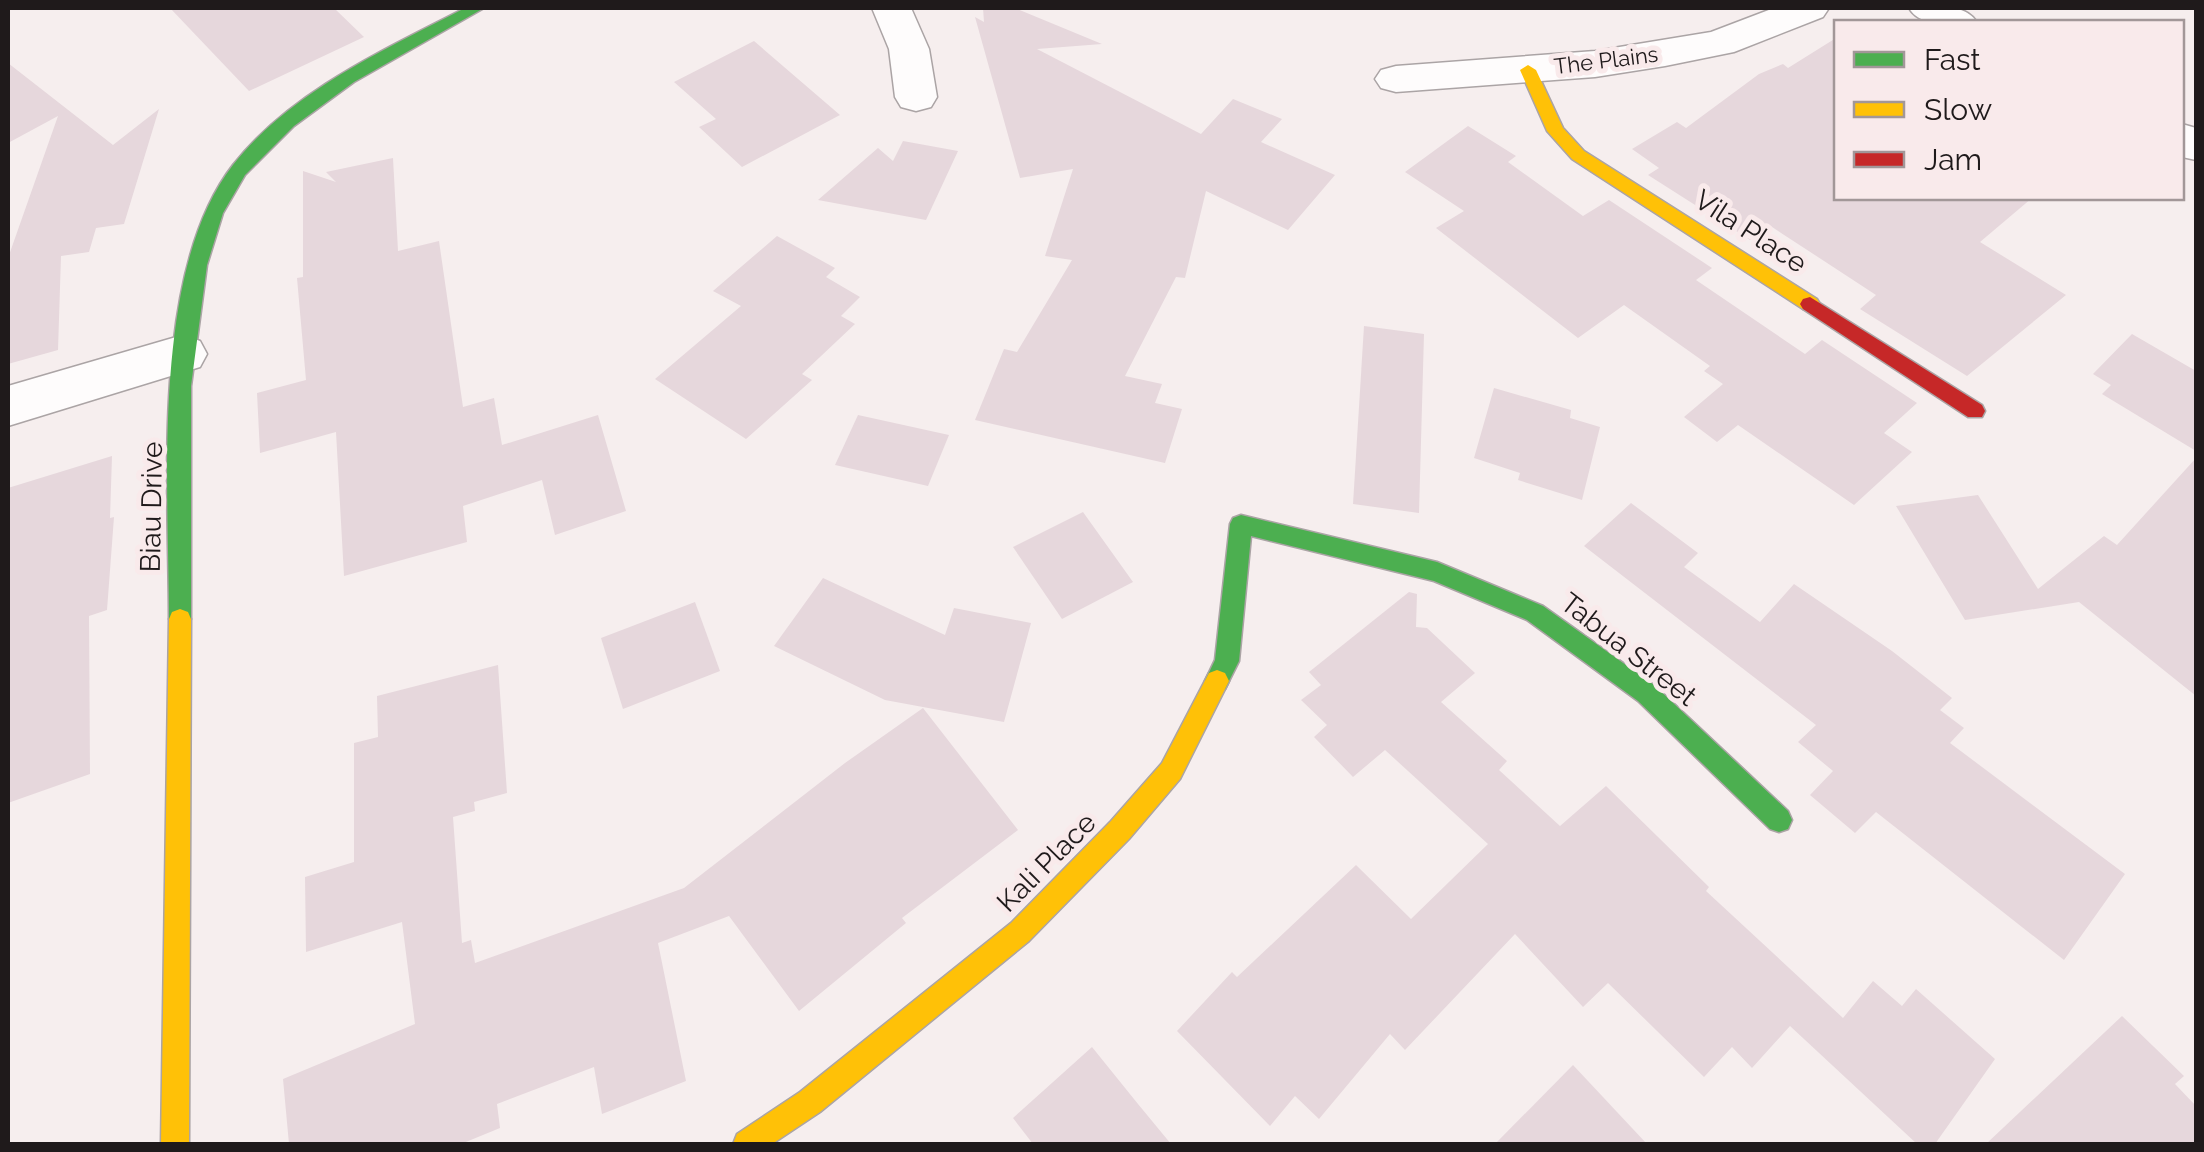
<svg xmlns="http://www.w3.org/2000/svg" width="2204" height="1152" font-family="Raleway,sans-serif">
<rect width="100%" height="100%" fill="#f6eeee"/>
<g fill="#e6d7dc">
<polygon points="170,8 334,8 364,37 249,91"/>
<polygon points="983,8 1015,8 1102,44 1037,49 1201,134 1233,99 1282,119 1261,142 1335,175 1288,230 1206,191 1185,278 1176,277 1125,376 1162,384 1155,403 1182,409 1165,463 975,420 1004,349 1017,352 1072,260 1045,256 1073,169 1020,178 975,17 984,22"/>
<polygon points="1836,38 1836,198 2032,198 1980,242 2066,295 1967,376 1860,309 1876,295 1769,225 1750,240 1648,175 1659,168 1632,149 1677,122 1686,128 1759,74 1783,64 1788,68"/>
<polygon points="754,41 840,115 742,167 699,127 716,119 674,82"/>
<polygon points="8,63 113,145 159,109 124,224 96,228 89,252 61,256 58,350 8,364 8,258 58,116 8,143"/>
<polygon points="1468,126 1516,156 1508,162 1583,216 1609,200 1712,268 1696,280 1805,354 1822,340 1917,403 1884,433 1912,452 1854,505 1738,425 1717,442 1684,417 1723,384 1704,371 1710,366 1624,305 1578,338 1436,228 1464,211 1405,172"/>
<polygon points="903,141 958,151 926,220 818,200 878,148 893,161"/>
<polygon points="393,158 398,251 439,241 463,407 494,398 502,445 598,415 626,511 555,535 542,480 463,506 467,542 344,576 336,432 260,453 257,393 306,380 297,278 303,277 303,171 336,182 326,172"/>
<polygon points="777,236 835,268 826,277 860,297 841,316 855,324 802,374 812,380 746,439 655,379 741,306 713,291"/>
<polygon points="1364,326 1424,334 1419,513 1353,504"/>
<polygon points="2132,334 2196,371 2196,451 2102,394 2111,385 2093,374"/>
<polygon points="1494,388 1571,410 1570,418 1600,427 1582,500 1518,480 1520,473 1474,458"/>
<polygon points="858,415 949,435 928,486 835,465"/>
<polygon points="112,456 110,518 114,517 107,610 89,616 90,774 8,803 8,488"/>
<polygon points="2196,458 2196,696 2079,602 1965,620 1896,506 1978,495 2038,589 2104,536 2117,545"/>
<polygon points="1631,503 1698,553 1684,567 1760,622 1794,584 1892,651 1952,698 1940,710 1964,728 1950,743 2125,874 2064,960 1876,812 1855,833 1810,795 1833,771 1798,742 1816,725 1584,546"/>
<polygon points="1083,512 1133,582 1062,619 1013,547"/>
<polygon points="823,578 945,635 954,608 1031,623 1004,722 885,700 774,646"/>
<polygon points="1409,592 1417,594 1416,627 1427,628 1475,673 1441,702 1507,761 1499,770 1560,826 1606,786 1709,887 1706,891 1843,1018 1873,981 1902,1006 1916,989 1995,1059 1935,1144 1917,1144 1790,1026 1752,1068 1732,1047 1704,1077 1608,983 1583,1007 1515,934 1405,1050 1390,1034 1319,1119 1295,1096 1270,1126 1177,1031 1232,972 1237,977 1356,865 1411,919 1488,844 1385,750 1353,777 1314,737 1327,725 1301,700 1321,685 1309,672"/>
<polygon points="695,602 720,671 623,709 601,638"/>
<polygon points="498,665 507,793 474,802 475,811 453,817 462,943 471,940 475,963 684,888 845,763 923,708 1018,830 902,918 906,923 799,1011 729,916 658,943 686,1081 602,1114 594,1067 497,1104 500,1128 461,1144 289,1144 283,1079 415,1024 402,922 306,952 305,877 354,862 354,743 378,737 377,696"/>
<polygon points="2122,1016 2184,1076 2175,1084 2196,1106 2196,1144 1986,1144"/>
<polygon points="1092,1047 1138,1104 1171,1144 1033,1144 1013,1118"/>
<polygon points="1573,1065 1647,1144 1495,1144"/>
</g>
<g fill="none" stroke-linecap="round" stroke-linejoin="round">
<g stroke="#aba4a5" stroke-width="3">
<g id="street">
<polygon points="872,8 911,8 929,49 937,97 931,107 916,111 901,107 895,97 889,49"/>
<polygon points="1774,8 1829,8 1823,17 1734,52 1665,66 1595,77 1396,92 1381,88 1375,79 1381,70 1396,66 1595,51 1711,32"/>
<path d="M1909,8C1932,8 1963,1 1977,22C1955,23 1921,29 1909,8Z"/>
<polygon points="2182,124 2196,128 2196,160 2182,157"/>
<polygon points="183,335 200,341 207,354 200,367 8,426 8,386"/>
</g>
</g>
<g stroke="#aba4a5" stroke-width="3">
<g id="fast">
<path d="M465,8H484L354,82L294,126L245,175L223,213L207,265L191,386V619L188,626L180,629L172,626L169,619C169,489 150,272 233,165C290,92 384,50 465,8Z"/>
<polygon points="1241,515 1437,562 1543,606 1654,685 1788,811 1792,820 1788,829 1779,832 1770,829 1638,701 1527,620 1434,581 1251,536 1239,661 1225,689 1217,692 1209,689 1205,681 1215,660 1230,524 1233,518"/>
</g>
</g>
<g stroke="#aba4a5" stroke-width="3">
<g id="slow">
<polygon points="1528,65 1536,70 1563,128 1584,151 1817,299 1820,304 1817,309 1803,309 1572,159 1547,131 1520,70"/>
<polygon points="180,609 188,612 191,619 189,1144 161,1144 169,619 172,612"/>
<polygon points="1217,670 1225,673 1229,681 1180,779 1129,839 1029,941 820,1112 772,1144 733,1144 737,1134 800,1092 1011,923 1111,821 1162,763 1209,673"/>
</g>
</g>
<g stroke="#aba4a5" stroke-width="3">
<polygon id="jam" points="1810,297 1982,405 1985,411 1982,417 1968,417 1803,309 1800,304 1803,299"/>
</g>
<use href="#street" fill="#fefcfc" fill-rule="evenodd"/>
<use href="#fast" fill="#4caf50" fill-rule="evenodd"/>
<use href="#slow" fill="#ffc107" fill-rule="evenodd"/>
<use href="#jam" fill="#c62828" fill-rule="evenodd"/>
</g>
<g text-anchor="middle" stroke-width="10" stroke-linejoin="round" paint-order="stroke">
<g font-size="22" fill="#1f1a1b" stroke="#f9eaeb">
<text transform="translate(1606 60) rotate(-7)" y="8">The Plains</text>
</g>
<g font-size="28" fill="#1f1a1b" stroke="#f9eaeb">
<text transform="translate(1751 231) rotate(33)" y="10">Vila Place</text>
<text transform="translate(151 507) rotate(-89)" y="10">Biau Drive</text>
<text transform="translate(1629 649) rotate(38)" y="10">Tabua Street</text>
<text transform="translate(1046 862) rotate(-45)" y="10">Kali Place</text>
</g>
</g>
<rect width="2204" height="1152" fill="none" stroke="#1f1a1b" stroke-width="20"/>
<rect x="1834" y="20" width="350" height="180" fill="#f9eaeb" stroke="#a29798" stroke-width="2.5"/>
<rect x="1854" y="52" width="50" height="15" fill="#4caf50" stroke="#a29798" stroke-width="2.5"/>
<text x="1924" y="70" font-size="30" fill="#1f1a1b">Fast</text>
<rect x="1854" y="102" width="50" height="15" fill="#ffc107" stroke="#a29798" stroke-width="2.5"/>
<text x="1924" y="120" font-size="30" fill="#1f1a1b">Slow</text>
<rect x="1854" y="152" width="50" height="15" fill="#c62828" stroke="#a29798" stroke-width="2.5"/>
<text x="1924" y="170" font-size="30" fill="#1f1a1b">Jam</text>
</svg>
